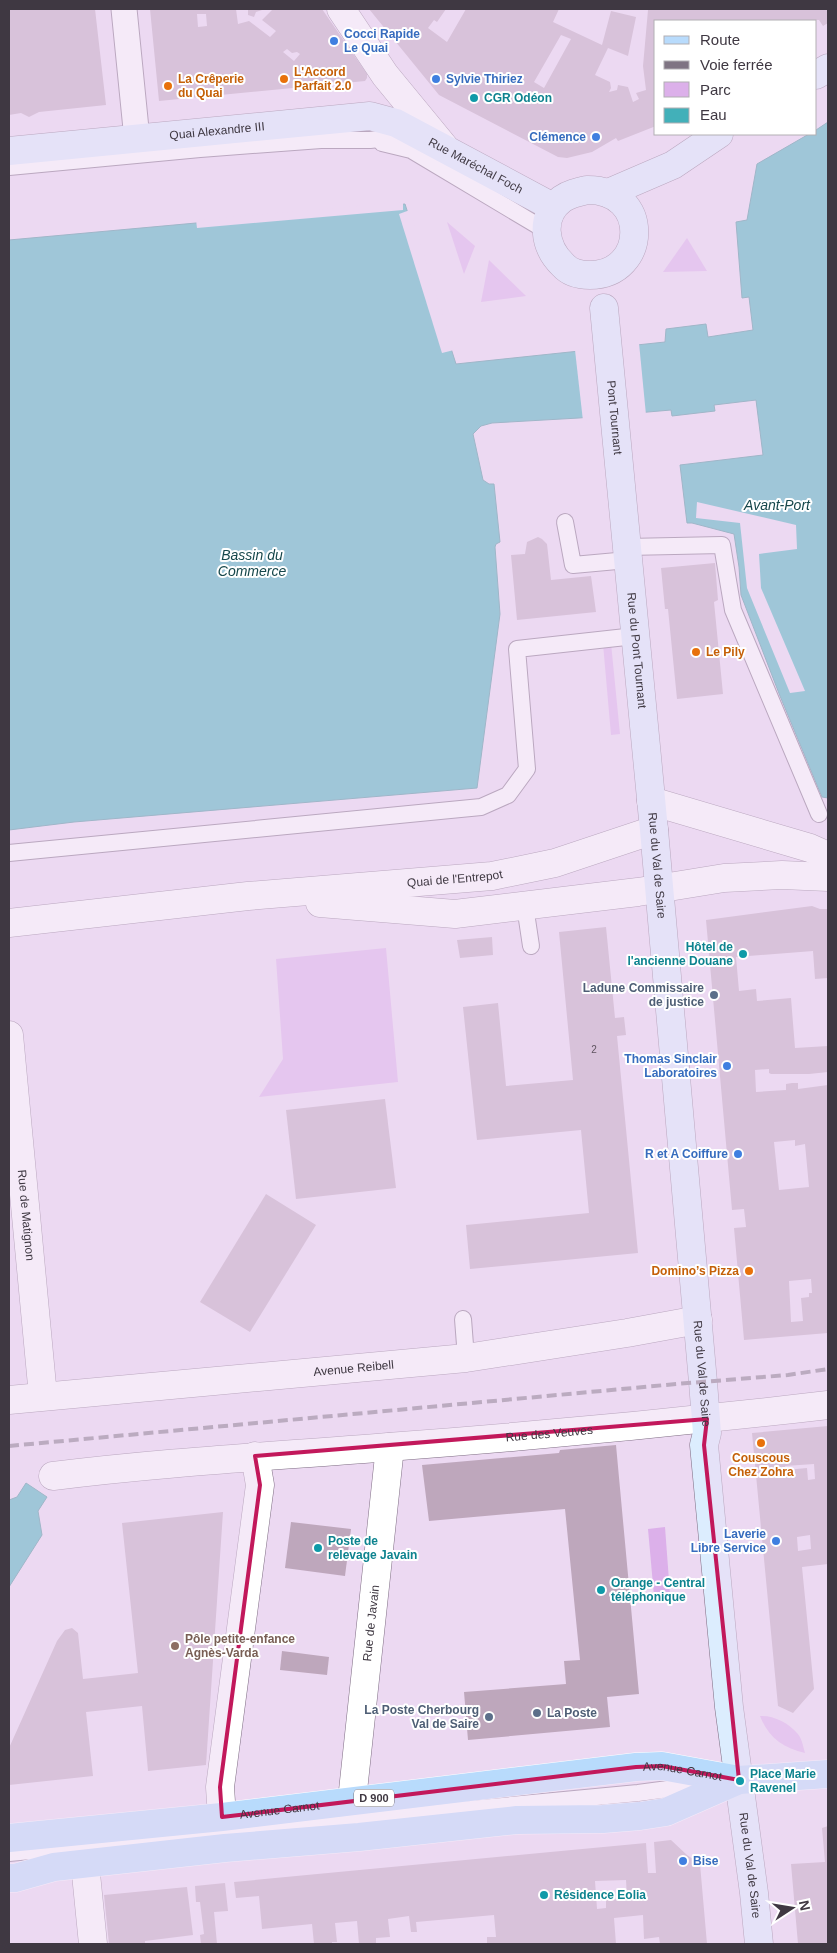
<svg xmlns="http://www.w3.org/2000/svg" width="837" height="1953" font-family="Helvetica,sans-serif">
<rect width="100%" height="100%" fill="#ecd9f2"/>
<g fill="#dcb0ea">
<polygon points="447,222 475,246 464,274"/>
<polygon points="687,238 707,271 663,272"/>
<polygon points="489,260 526,296 481,302"/>
<polygon points="611,643 620,734 611,735 603,644"/>
<polygon points="386,948 398,1082 259,1097 283,1059 276,959"/>
<polygon points="665,1527 670,1594 654,1596 648,1529"/>
<path d="M760,1716C773,1715 789,1723 797,1733C802,1738 803,1746 805,1753C783,1748 768,1737 760,1716Z"/>
</g>
<g fill="#42b0b9" stroke="#418c95">
<polygon points="828,122 828,798 822,797 780,696 741,595 739,567 734,534 692,523 687,523 680,465 763,455 756,400 714,405 715,411 672,416 671,410 579,418 492,423 481,426 473,434 483,480 489,484 494,484 500,542 496,544 495,547 500,614 477,788 74,822 9,830 9,240 405,204 456,364 665,342 666,329 706,324 708,337 753,330 749,297 742,298 736,222 747,220 757,164 809,134 816,134 816,130"/>
<polygon points="26,1483 47,1497 38,1511 42,1535 9,1587 9,1500 17,1497"/>
</g>
<g fill="#ecd9f2">
<polygon points="403,202 403,210 197,228 196,220"/>
<polygon points="410,210 454,350 442,353 399,214"/>
<polygon points="639,343 646,415 583,421 575,350"/>
<polygon points="697,502 796,525 797,549 759,554 761,588 805,691 790,693 747,588 740,523 696,518"/>
</g>
<g fill="#bea7bc" fill-rule="evenodd">
<polygon points="9,9 95,9 106,105 39,112 29,117 21,113 9,115"/>
<path d="M150,9H236L238,24L249,21L270,37L276,31L262,20L272,10L270,9H322L367,74V78L365,81L159,101ZM197,14H206L207,26L198,27ZM287,49L292,53L297,52L300,54L294,61L283,52Z"/>
<polygon points="248,9 265,9 256,12 254,17 248,15"/>
<path d="M369,9H446L437,22L434,20L428,28L447,42L466,9H559L553,22L602,45L611,11L636,17L628,56L608,48L595,75L610,82L611,88L609,92L617,90L618,85L628,87L633,102L639,99L636,93L646,90L643,66L648,10L644,9H828V23L823,26L819,20L656,21V126L618,141L616,138L592,152L567,158L558,157L439,95ZM561,35L571,39L544,88L534,82Z"/>
<polygon points="538,537 542,539 547,544 551,580 591,576 596,612 517,620 511,555 525,554 527,542"/>
<polygon points="715,563 718,600 714,602 723,694 677,699 668,609 665,609 661,568"/>
<path d="M812,906L820,909H828V978L815,979L813,951L736,957L739,991L756,989L757,1001L791,998L795,1048L828,1046V1072L809,1074H771L769,1073V1069L755,1070L756,1092L786,1090V1084L792,1083H798V1089L828,1085V1333L744,1340L734,1228L746,1227L744,1209L732,1210L706,920ZM795,1140V1146L805,1144L809,1187L779,1190L774,1142ZM811,1279L812,1293H809V1297L801,1298L803,1321L791,1322L789,1281Z"/>
<polygon points="606,927 615,1018 624,1017 626,1035 617,1036 638,1253 470,1269 466,1225 589,1213 581,1130 477,1140 463,1007 498,1003 506,1086 573,1080 559,932"/>
<polygon points="492,937 493,955 460,958 457,940"/>
<polygon points="385,1099 396,1188 296,1199 286,1110"/>
<polygon points="266,1194 316,1225 250,1332 200,1302"/>
<path d="M828,1426V1564L802,1567L814,1689L793,1713L778,1706L752,1433ZM814,1464L815,1479L808,1480L807,1468L786,1470L785,1466ZM810,1535L811,1549L798,1551L797,1537Z"/>
<polygon points="616,1445 639,1694 607,1697 610,1727 468,1740 464,1692 566,1684 564,1661 580,1660 565,1509 429,1521 422,1465 559,1453 560,1450"/>
<polygon points="223,1512 206,1765 148,1771 142,1706 86,1712 93,1776 9,1785 9,1748 57,1641 65,1630 72,1628 78,1633 83,1679 138,1673 122,1523"/>
<polygon points="291,1522 351,1529 345,1576 285,1568"/>
<polygon points="282,1651 329,1657 327,1675 280,1670"/>
<polygon points="828,1826 828,1944 798,1944 791,1864 825,1862 822,1828"/>
<path d="M671,1840L687,1855L700,1864L707,1944H660L659,1937L644,1939L643,1915L614,1918L616,1944H487V1937H496L494,1915L416,1922L417,1932H411L409,1916L388,1919L390,1937L376,1938V1944H359L357,1921L335,1923L337,1942H332V1944H314L312,1924L262,1929L259,1896L236,1898L234,1882L646,1843L648,1873H656L654,1842ZM626,1880L627,1898L606,1900V1908L597,1909L595,1881Z"/>
<polygon points="225,1883 228,1911 214,1912 217,1944 201,1944 200,1935 204,1934 200,1902 196,1902 195,1886"/>
<polygon points="187,1887 193,1935 145,1941 145,1944 109,1944 104,1895"/>
</g>
<g fill="none" stroke-linecap="round" stroke-linejoin="round">
<g stroke="#7e6d83" stroke-width="18">
<g id="service">
<polyline points="382,143 411,150 545,230"/>
<polyline points="9,167 200,149 321,140 370,140 415,135"/>
<polyline points="565,522 573,565 628,560"/>
<polyline points="627,547 722,545 733,610 819,814"/>
<polyline points="9,853 481,807 508,795 527,769 517,649 635,636"/>
<polyline points="525,906 531,946"/>
<polyline points="463,1319 466,1358"/>
<polyline points="9,1853 638,1793 713,1783"/>
</g>
</g>
<g stroke="#7e6d83" stroke-width="27">
<polyline id="pedestrian" points="124,9 137,139"/>
</g>
<g stroke="#7e6d83" stroke-width="29">
<g id="minor">
<polyline points="341,9 385,75 445,148"/>
<path id="s1" d="M9,1035L43,1396"/>
<path id="s2" d="M9,1400L466,1358L627,1333L698,1320"/>
<path id="s3" d="M53,1476C164,1462 277,1456 388,1447C535,1436 682,1422 828,1405"/>
<path id="s4" d="M352,1800L390,1447"/>
<polyline points="222,1817 220,1787 260,1485 255,1456"/>
<polyline points="85,1864 93,1944"/>
</g>
</g>
<g stroke="#7e6d83" stroke-width="29">
<g id="tertiary">
<polyline points="651,801 810,848 828,856"/>
<polyline points="320,903 455,914 638,892 724,878 782,875 828,877"/>
<path id="s5" d="M9,923L248,896L492,876L555,863L654,830"/>
</g>
</g>
<g stroke="#7e6d83" stroke-width="29">
<g id="secondary">
<polyline points="816,75 828,68"/>
<path id="s6" d="M9,151L370,116L396,123L553,207"/>
<path d="M587,190C651,189 648,275 590,275C580,275 570,273 563,265C544,247 539,216 562,199C569,194 578,192 587,190Z"/>
<polyline points="608,193 673,165 719,134"/>
<path id="s7" d="M604,308L654,830L703,1382L707,1433L704,1445L729,1707L754,1893L759,1944"/>
</g>
</g>
<g stroke="#fff" stroke-width="29">
<g id="primary">
<path id="s8" d="M9,1838L222,1817L636,1767L662,1766L739,1780L828,1774"/>
<polyline points="9,1878 15,1878 54,1867 225,1848 359,1837 517,1820 603,1819 640,1816 666,1812 739,1780"/>
</g>
</g>
<use href="#service" stroke="#fff" stroke-width="16"/>
<use href="#pedestrian" stroke="#fff" stroke-width="25"/>
<use href="#minor" stroke="#fff" stroke-width="28"/>
<use href="#tertiary" stroke="#fff" stroke-width="28"/>
<use href="#secondary" stroke="#dcedfe" stroke-width="28"/>
<use href="#primary" stroke="#b8dbfc" stroke-width="28"/>
<polyline stroke="#7f7483" stroke-width="4" stroke-dasharray="10 5" stroke-linecap="butt" points="9,1446 676,1384 788,1375 828,1369"/>
</g>
<path d="M0 0H837V1953H0ZM707,1419L704,1445L739,1780L662,1766L636,1767L222,1817L220,1787L260,1485L255,1456Z" fill="#ecd9f2" fill-opacity=".55" fill-rule="evenodd"/>
<path fill="none" stroke="#c2185b" stroke-width="4" stroke-linejoin="round" d="M707,1419L704,1445L739,1780L662,1766L636,1767L222,1817L220,1787L260,1485L255,1456Z"/>
<g fill="#3f7fe0" stroke="#fff" stroke-width="2">
<circle cx="334" cy="41" r="5"/>
<circle cx="436" cy="79" r="5"/>
<circle cx="596" cy="137" r="5"/>
<circle cx="727" cy="1066" r="5"/>
<circle cx="738" cy="1154" r="5"/>
<circle cx="776" cy="1541" r="5"/>
<circle cx="683" cy="1861" r="5"/>
</g>
<g fill="#e8710a" stroke="#fff" stroke-width="2">
<circle cx="284" cy="79" r="5"/>
<circle cx="168" cy="86" r="5"/>
<circle cx="696" cy="652" r="5"/>
<circle cx="749" cy="1271" r="5"/>
<circle cx="761" cy="1443" r="5"/>
</g>
<g fill="#0f9aa8" stroke="#fff" stroke-width="2">
<circle cx="474" cy="98" r="5"/>
<circle cx="743" cy="954" r="5"/>
<circle cx="318" cy="1548" r="5"/>
<circle cx="601" cy="1590" r="5"/>
<circle cx="740" cy="1781" r="5"/>
<circle cx="544" cy="1895" r="5"/>
</g>
<g fill="#5c6f8a" stroke="#fff" stroke-width="2">
<circle cx="714" cy="995" r="5"/>
<circle cx="537" cy="1713" r="5"/>
<circle cx="489" cy="1717" r="5"/>
</g>
<circle fill="#8d6e63" stroke="#fff" stroke-width="2" cx="175" cy="1646" r="5"/>
<g text-anchor="middle" stroke-width="4" stroke-linejoin="round" paint-order="stroke">
<g font-size="10" fill="#5f5460">
<text x="594" y="1053">2</text>
</g>
<rect fill="#fff" stroke="#79747b" stroke-width="1" x="354" y="1789.5" width="40" height="17" rx="4"/>
<g font-size="11" font-weight="bold" fill="#3f3842">
<text x="374" y="1802">D 900</text>
</g>
<g font-size="12" font-weight="bold" fill="#366cbe" stroke="#fff" text-anchor="end">
<text x="344" y="38" text-anchor="start">Cocci Rapide<tspan x="344" dy="14">Le Quai</tspan></text>
<text x="446" y="83" text-anchor="start">Sylvie Thiriez</text>
<text x="586" y="141">Clémence</text>
<text x="717" y="1063">Thomas Sinclair<tspan x="717" dy="14">Laboratoires</tspan></text>
<text x="728" y="1158">R et A Coiffure</text>
<text x="766" y="1538">Laverie<tspan x="766" dy="14">Libre Service</tspan></text>
<text x="693" y="1865" text-anchor="start">Bise</text>
</g>
<g font-size="12" font-weight="bold" fill="#c56008" stroke="#fff" text-anchor="start">
<text x="294" y="76">L'Accord<tspan x="294" dy="14">Parfait 2.0</tspan></text>
<text x="178" y="83">La Crêperie<tspan x="178" dy="14">du Quai</tspan></text>
<text x="706" y="656">Le Pily</text>
<text x="739" y="1275" text-anchor="end">Domino’s Pizza</text>
<text x="761" y="1462" text-anchor="middle">Couscous<tspan x="761" dy="14">Chez Zohra</tspan></text>
</g>
<g font-size="12" font-weight="bold" fill="#0d838f" stroke="#fff" text-anchor="start">
<text x="484" y="102">CGR Odéon</text>
<text x="733" y="951" text-anchor="end">Hôtel de<tspan x="733" dy="14">l'ancienne Douane</tspan></text>
<text x="328" y="1545">Poste de<tspan x="328" dy="14">relevage Javain</tspan></text>
<text x="611" y="1587">Orange - Central<tspan x="611" dy="14">téléphonique</tspan></text>
<text x="750" y="1778">Place Marie<tspan x="750" dy="14">Ravenel</tspan></text>
<text x="554" y="1899">Résidence Eolia</text>
</g>
<g font-size="12" fill="#3f3842" stroke="#fff">
<text dy="4" stroke="none"><textPath href="#s6" startOffset="209">Quai Alexandre III</textPath></text>
<text dy="4" stroke="none"><textPath href="#s6" startOffset="480">Rue Maréchal Foch</textPath></text>
<text dy="4" stroke="none"><textPath href="#s7" startOffset="110">Pont Tournant</textPath></text>
<text dy="4" stroke="none"><textPath href="#s7" startOffset="344">Rue du Pont Tournant</textPath></text>
<text dy="4" stroke="none"><textPath href="#s7" startOffset="560">Rue du Val de Saire</textPath></text>
<text dy="4" stroke="none"><textPath href="#s5" startOffset="448">Quai de l'Entrepot</textPath></text>
<text dy="4" stroke="none"><textPath href="#s1" startOffset="181">Rue de Matignon</textPath></text>
<text dy="4" stroke="none"><textPath href="#s2" startOffset="346">Avenue Reibell</textPath></text>
<text dy="4" stroke="none"><textPath href="#s7" startOffset="1070">Rue du Val de Saire</textPath></text>
<text dy="4" stroke="none"><textPath href="#s3" startOffset="498">Rue des Veuves</textPath></text>
<text dy="4" stroke="none"><textPath href="#s4" startOffset="178">Rue de Javain</textPath></text>
<text dy="4" stroke="none"><textPath href="#s8" startOffset="678">Avenue Carnot</textPath></text>
<text dy="4" stroke="none"><textPath href="#s8" startOffset="272">Avenue Carnot</textPath></text>
<text dy="4" stroke="none"><textPath href="#s7" startOffset="1565">Rue du Val de Saire</textPath></text>
</g>
<g font-size="12" font-weight="bold" fill="#4e5e75" stroke="#fff" text-anchor="end">
<text x="704" y="992">Ladune Commissaire<tspan x="704" dy="14">de justice</tspan></text>
<text x="479" y="1714">La Poste Cherbourg<tspan x="479" dy="14">Val de Saire</tspan></text>
<text x="547" y="1717" text-anchor="start">La Poste</text>
</g>
<g font-size="12" font-weight="bold" fill="#785e54" stroke="#fff" text-anchor="start">
<text x="185" y="1643">Pôle petite-enfance<tspan x="185" dy="14">Agnès-Varda</tspan></text>
</g>
<g font-size="14" font-style="italic" fill="#16474b" stroke="#fff">
<text x="777" y="510">Avant-Port</text>
<text x="252" y="560">Bassin du<tspan x="252" dy="16">Commerce</tspan></text>
</g>
</g>
<rect width="837" height="1953" fill="none" stroke="#3f3842" stroke-width="20"/>
<rect x="654" y="20" width="162" height="115" fill="#ffffff" stroke="#b2afb3"/>
<rect x="664" y="36" width="25" height="8" fill="#b8dbfc" stroke="#b2afb3"/>
<text x="700" y="45" font-size="15" fill="#3f3842">Route</text>
<rect x="664" y="61" width="25" height="8" fill="#7f7483" stroke="#b2afb3"/>
<text x="700" y="70" font-size="15" fill="#3f3842">Voie ferrée</text>
<rect x="664" y="82" width="25" height="15" fill="#dcb0ea" stroke="#b2afb3"/>
<text x="700" y="95" font-size="15" fill="#3f3842">Parc</text>
<rect x="664" y="108" width="25" height="15" fill="#42b0b9" stroke="#b2afb3"/>
<text x="700" y="120" font-size="15" fill="#3f3842">Eau</text>
<g transform="translate(792 1908) rotate(78)" stroke="#ffffff" stroke-width="4" paint-order="stroke">
<path d="M0-4L9 19L0 12L-9 19Z" fill="#3f3842"/>
<text y="-8" font-size="14" font-weight="bold" text-anchor="middle" fill="#3f3842">N</text>
</g>
</svg>
